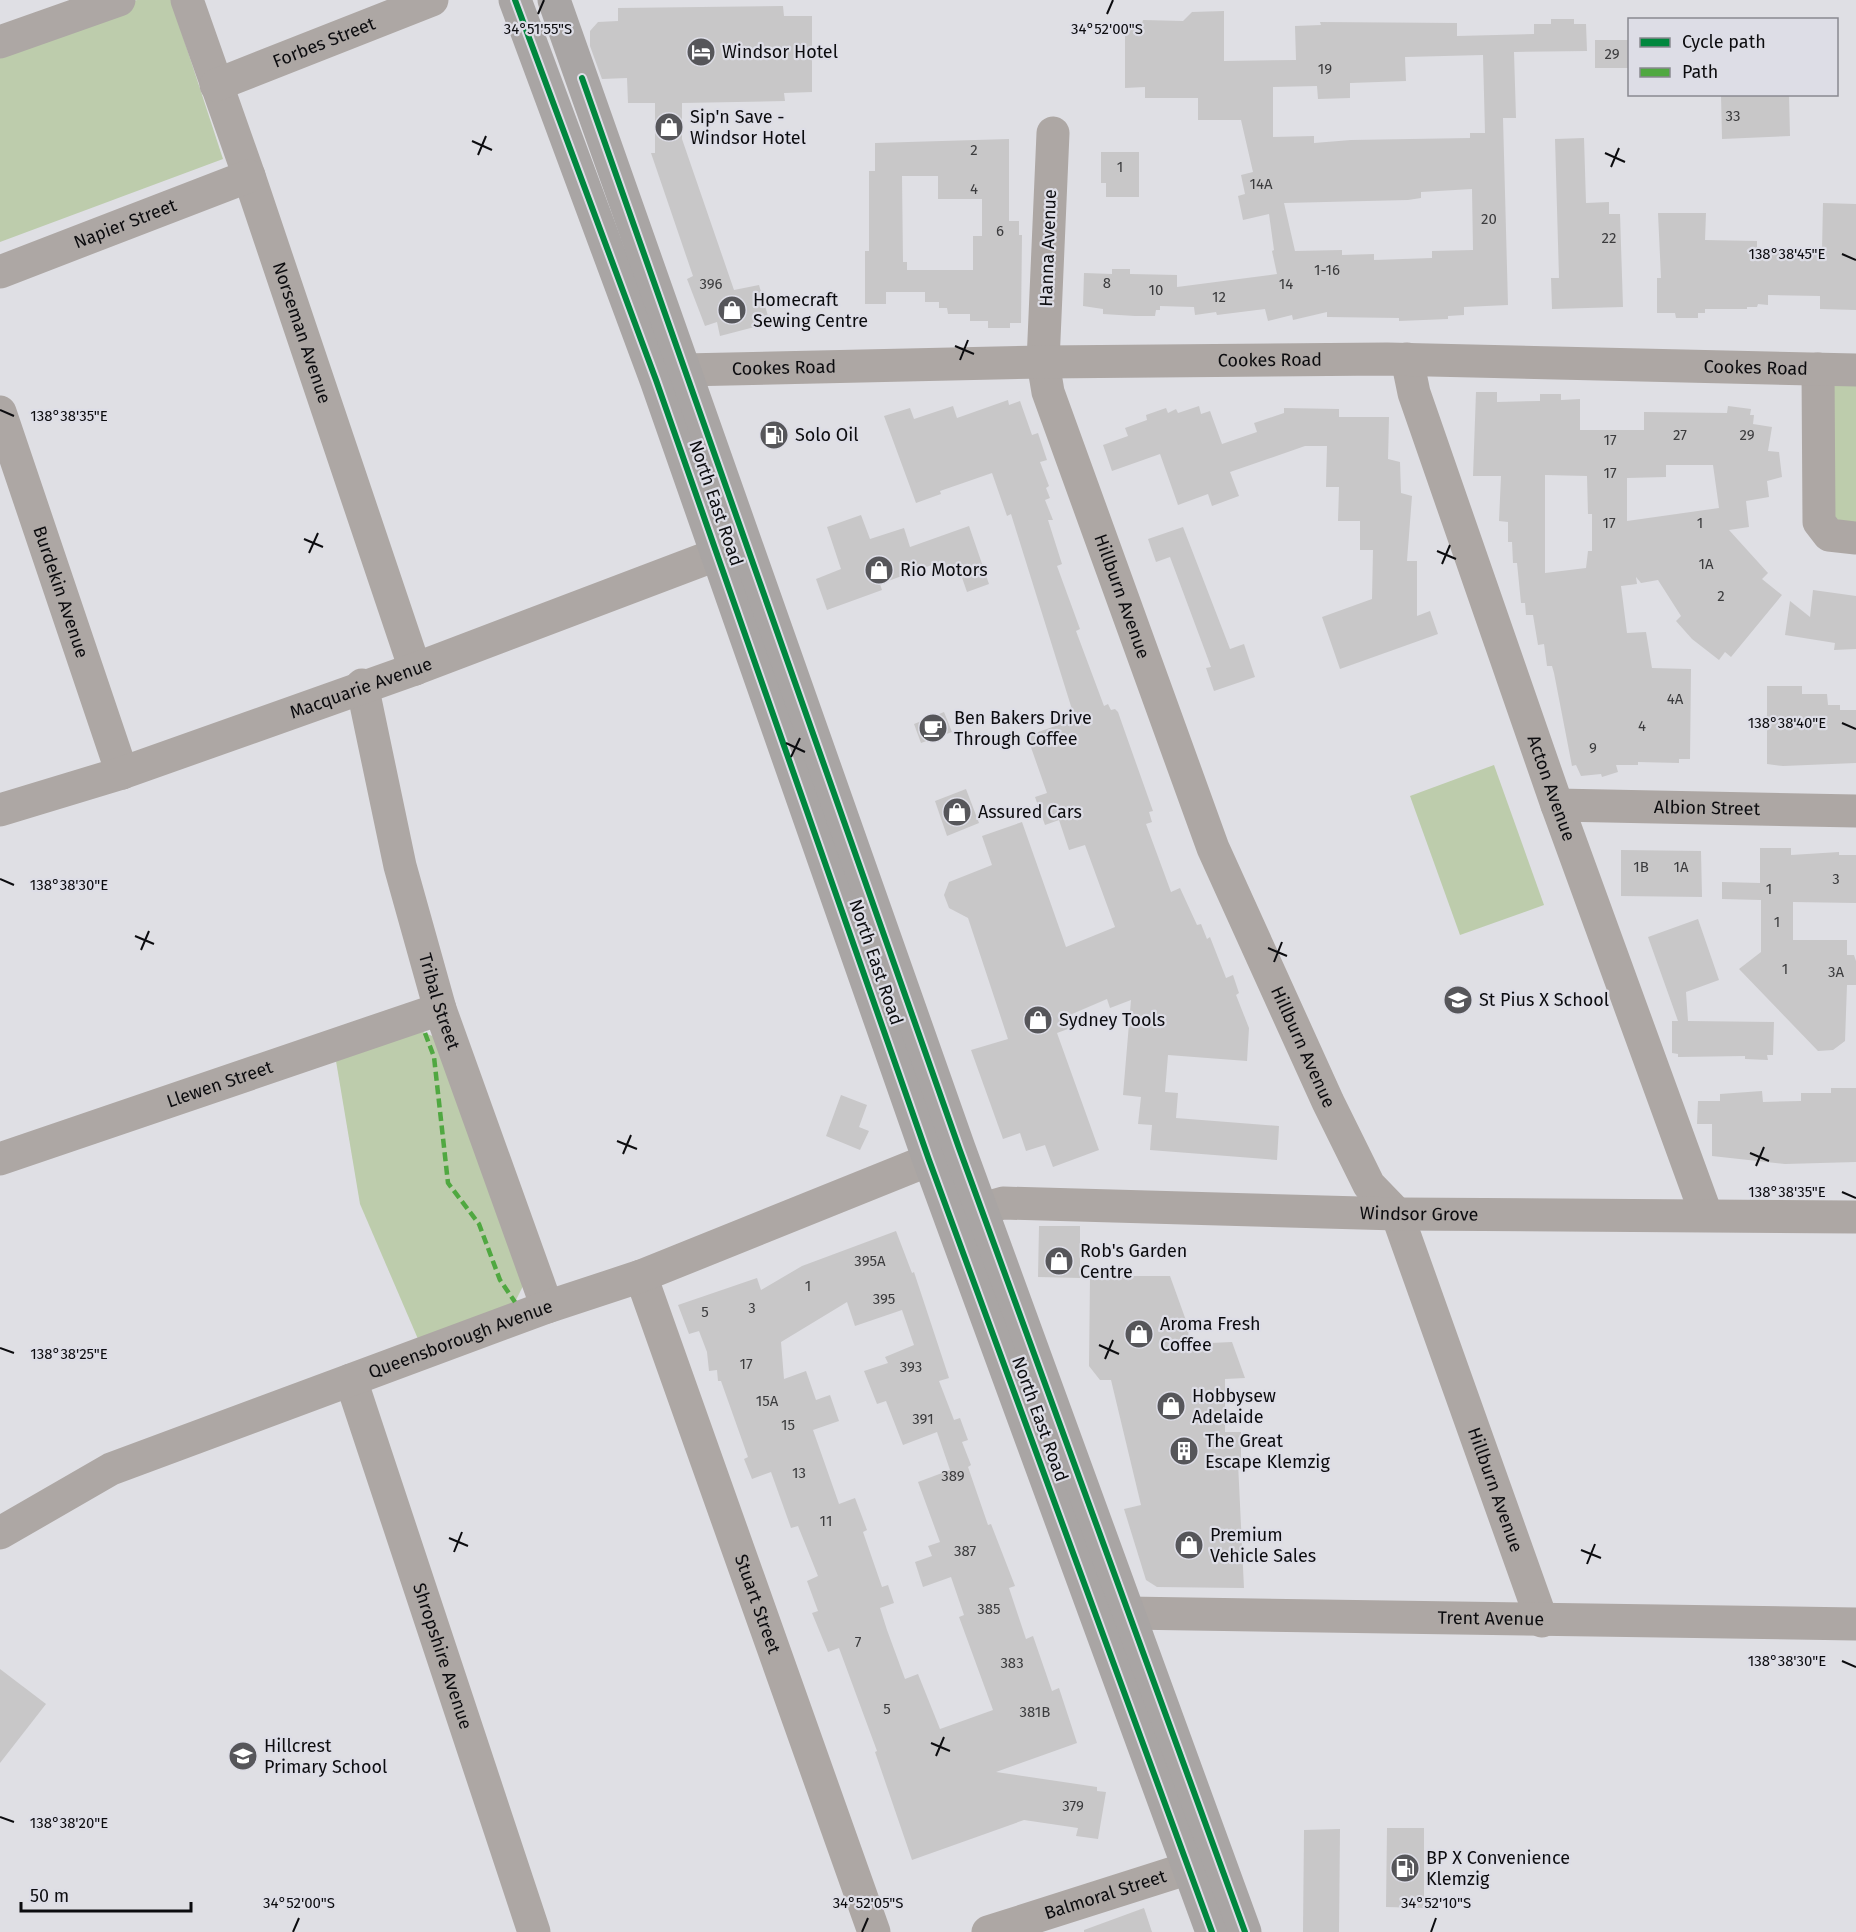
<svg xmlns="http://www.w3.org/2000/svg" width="1856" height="1932" font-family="'Fira Sans',sans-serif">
<rect width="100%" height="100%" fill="#dfdfe4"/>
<g fill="#bdccac">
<polygon points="137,0 171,0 223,159 0,242 0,49"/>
<polygon points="1856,377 1856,522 1841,522 1829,516 1829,381"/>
<polygon points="1494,765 1544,905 1460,935 1410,796"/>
<polygon points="418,1030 437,1038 525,1282 515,1302 418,1339 360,1204 336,1061"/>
</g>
<g fill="#c8c7c8" fill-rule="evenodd">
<polygon points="783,6 784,16 812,16 812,92 784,93 785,101 682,103 682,139 734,290 759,285 770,323 720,336 717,322 705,326 687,279 693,276 651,153 655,153 655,103 628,103 627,78 602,79 590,46 590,31 598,22 618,21 618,8"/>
<path d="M1224,11V61L1296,60L1295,26L1321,25L1320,22L1457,23V36L1534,34V24H1551V19H1574V24H1586L1587,51L1514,52L1516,118H1503L1508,305L1464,307V315L1448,316V319L1399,321V318L1327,317V312L1293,320L1292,315L1268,321L1265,309L1217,315L1216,312L1195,315L1194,307L1160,306V310H1156L1155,316H1135L1103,314V309L1083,306L1084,273L1112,274V269H1130V274L1177,275V287L1277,274L1272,251L1274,250L1269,214L1243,220L1238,196L1245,194L1241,175L1253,172L1241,120H1198V98H1145V87L1125,88V27H1141L1143,20L1183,21L1192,12ZM1483,55L1485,133H1470V138L1351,140L1314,143V136L1273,137V87L1317,86L1318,99L1350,98V83L1406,81L1405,57ZM1472,189L1473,250L1432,251V258L1374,260V254L1342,255V250L1295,251L1284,203L1408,200L1421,198V192Z"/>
<rect x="1595" y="40" width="34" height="28"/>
<polygon points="1721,94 1789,94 1790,136 1722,139"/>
<polygon points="1584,138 1586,203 1609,202 1609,214 1620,214 1623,307 1552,309 1551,278 1559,278 1555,139"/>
<path d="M1009,139V221H1019V235H1022L1021,323H1010V328H988V321H970V314H948L947,308H939V302H925V292H886V304H865V251H869V171H875V143ZM902,176H938V199H982V236H973V270H907V262H903Z"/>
<polygon points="1101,152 1139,152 1139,197 1106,197 1106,183 1101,183"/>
<polygon points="1823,203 1856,204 1856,310 1820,309 1820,296 1768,295 1768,305 1758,304 1757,307 1747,307 1747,309 1705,309 1705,313 1698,313 1698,318 1676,318 1675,313 1657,313 1657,278 1661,278 1658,213 1706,213 1705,240 1757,241 1757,251 1822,251"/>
<path d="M1476,392H1497V402L1540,401V394H1561V400L1580,399V430H1644V412L1727,413L1728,406L1751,409L1750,415H1754L1753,424L1772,427L1768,451L1779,452L1782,477L1767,481L1769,497L1746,501L1749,527L1729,530L1768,573L1762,579L1782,595L1731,657L1725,652L1719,660L1692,639L1676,621L1681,616L1658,580L1641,583L1636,577L1637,584L1621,586L1627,633L1646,632L1652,668L1691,669L1690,759H1679V763L1638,762V765H1616L1618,772L1602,777L1601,774L1581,776L1576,765L1572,766L1554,673L1552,666H1547L1544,644L1538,645L1533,615H1526L1525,603H1521L1517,563H1513L1512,542H1508V522L1499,521L1501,476H1473ZM1666,465H1713L1719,508L1627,521V478L1666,477ZM1545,475L1587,476L1588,514H1592V551H1588L1586,568L1545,573Z"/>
<polygon points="1008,400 1009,405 1020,401 1032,435 1038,433 1047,460 1040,462 1049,486 1046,488 1050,498 1045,500 1053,520 1048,520 1062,564 1057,566 1080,629 1076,631 1104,706 1108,704 1111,710 1115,709 1118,712 1125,732 1153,811 1149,812 1152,822 1146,824 1171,892 1180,888 1197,925 1201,924 1207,939 1210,937 1226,978 1233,975 1239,993 1236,995 1249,1028 1247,1061 1168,1055 1165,1092 1178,1093 1176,1118 1279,1126 1277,1160 1150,1150 1152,1125 1138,1124 1141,1097 1123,1095 1131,1000 1110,1008 1107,999 1072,1014 1076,1026 1057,1033 1099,1150 1053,1167 1045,1145 1026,1151 1020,1133 1003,1139 971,1050 1008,1039 968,918 949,908 944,895 949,882 992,865 982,836 1022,822 1066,947 1115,927 1085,845 1069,850 1059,820 1045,825 1035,797 1047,793 1027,736 1075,719 1011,514 1007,516 992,473 940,491 941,494 916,503 884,416 910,408 914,419 953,406 957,418"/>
<polygon points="1199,406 1201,414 1210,411 1222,444 1257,432 1254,423 1284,413 1284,408 1339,409 1339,417 1389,417 1388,459 1400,462 1401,493 1412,496 1407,561 1417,561 1417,616 1430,611 1438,634 1340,669 1322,617 1372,599 1373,550 1360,550 1360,521 1338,521 1339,487 1326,487 1327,446 1305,446 1230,472 1239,496 1212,506 1208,494 1178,505 1160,454 1112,471 1103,445 1128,436 1125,428 1147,420 1146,415 1166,408 1168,413 1176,409 1178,413"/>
<polygon points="861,515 870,539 904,528 910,547 969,526 989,584 967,592 958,566 944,572 940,562 880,584 882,590 827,610 816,579 841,569 827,527"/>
<polygon points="1183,527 1230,649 1244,644 1255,677 1214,691 1206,668 1211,667 1170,557 1156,562 1148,539"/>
<polygon points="1813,590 1856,596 1856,649 1834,650 1835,643 1785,635 1790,601 1810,617"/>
<polygon points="1767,686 1802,686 1802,694 1827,694 1828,705 1840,705 1840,710 1856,710 1856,763 1783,766 1767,764"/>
<polygon points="944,712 952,732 921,743 914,724"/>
<polygon points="966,789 979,823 947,836 935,801"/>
<polygon points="1760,848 1791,848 1791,855 1839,852 1839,855 1856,855 1856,903 1793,902 1793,940 1847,940 1847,955 1854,955 1856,961 1856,985 1847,985 1845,1041 1833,1050 1818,1051 1739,969 1761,952 1761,900 1722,899 1722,882 1760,883"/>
<polygon points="1621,850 1701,851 1702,897 1621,896"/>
<polygon points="1698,919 1719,980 1686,992 1688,1021 1774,1022 1773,1055 1767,1055 1768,1060 1745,1059 1745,1056 1678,1057 1678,1054 1672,1053 1672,1021 1678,1021 1648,937"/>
<polygon points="1831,1088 1856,1088 1856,1162 1785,1164 1712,1156 1712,1124 1697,1124 1698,1101 1720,1101 1720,1094 1762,1091 1763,1102 1801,1101 1801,1093 1831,1093"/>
<polygon points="841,1095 867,1105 859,1127 869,1131 860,1150 826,1136"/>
<polygon points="1039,1226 1080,1226 1080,1278 1038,1277"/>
<path d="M896,1231L912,1273L914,1272L949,1378L939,1381L954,1420L960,1418L968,1440L962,1442L971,1465L968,1467L988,1525L991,1524L1015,1586L1009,1588L1026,1639L1033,1636L1052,1691L1059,1688L1077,1743L996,1772L1097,1787V1791L1106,1792L1098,1839L1076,1836L1078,1828L1024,1820L912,1860L875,1752L877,1751L839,1648L828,1652L812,1613L818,1611L807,1581L818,1576L798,1526L791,1528L771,1472L752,1479L744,1459L748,1457L721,1381H718L717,1370L709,1371L707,1352L699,1331L689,1334L678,1305L757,1278L761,1290L802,1266ZM847,1302L855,1326L902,1310L914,1345L885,1357L888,1363L864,1371L877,1404L886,1401L903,1445L937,1432L950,1470L918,1482L940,1542L928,1546L932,1556L915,1562L923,1587L951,1577L964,1615L959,1617L993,1710L940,1729L918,1674L905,1679L887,1630L880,1608L894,1603L888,1585L882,1587L863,1532L867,1530L855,1498L839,1504L813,1430L839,1421L830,1395L816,1400L806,1371L784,1379L781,1342Z"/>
<polygon points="1090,1276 1170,1276 1188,1326 1189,1344 1232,1342 1245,1378 1225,1379 1225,1432 1241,1432 1241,1463 1238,1463 1244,1588 1157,1587 1146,1580 1124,1509 1141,1505 1111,1380 1100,1380 1089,1366"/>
<polygon points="0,1669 46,1704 0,1763"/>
<polygon points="1387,1828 1424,1828 1424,1908 1386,1907"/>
<polygon points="1340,1829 1339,1932 1303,1932 1304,1830"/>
<polygon points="1144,1908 1152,1932 1084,1932 1084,1930"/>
</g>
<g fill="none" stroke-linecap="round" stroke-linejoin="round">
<g stroke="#ada7a4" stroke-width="33">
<path id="s1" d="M187,0L249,176L415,669"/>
<polyline points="0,42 119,0"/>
<path id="s2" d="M216,85L432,0"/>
<path id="s3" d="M1053,133L1043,362L1048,392L1213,848L1328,1102L1369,1185L1397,1214L1542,1621"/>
<path id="s4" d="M0,272L249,176"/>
<path id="s5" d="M1407,359L1414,393L1557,805L1706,1214"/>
<polyline points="1818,369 1819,522 1829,535 1856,538"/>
<path id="s6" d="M684,370L1043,362L1387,359L1856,370"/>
<path id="s7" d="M0,412L122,773"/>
<path id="s8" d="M362,685L400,866L440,1009L547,1307"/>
<path id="s9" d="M1557,805L1856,811"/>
<path id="s10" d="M0,810L122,773L415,669L718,554"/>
<path id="s11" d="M0,1159L440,1009"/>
<path id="s12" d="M982,1209L1003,1203L1397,1214L1856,1217"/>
<path id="s13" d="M641,1276L874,1932"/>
<path id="s14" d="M351,1380L534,1932"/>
<path id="s15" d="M0,1533L111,1469L547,1307L641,1276L929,1160"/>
<path id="s16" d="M1127,1613L1856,1624"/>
<path id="s17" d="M988,1932L1189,1868"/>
</g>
<g stroke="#a9a5a4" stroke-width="33">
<polyline points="515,0 656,380 929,1160 1212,1932"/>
<polyline points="554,0 959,1148 1245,1932"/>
</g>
<polyline stroke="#50a841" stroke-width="4.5" stroke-dasharray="9 4.5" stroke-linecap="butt" points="425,1033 434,1057 448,1183 479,1224 500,1280 515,1302"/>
<g stroke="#dddde6" stroke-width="10">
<g id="cycleway">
<polyline points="515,0 656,380 929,1160 1212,1932"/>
<polyline points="582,78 959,1148 1245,1932"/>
</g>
</g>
<use href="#cycleway" stroke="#00873e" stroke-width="6"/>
</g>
<path fill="none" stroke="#0c0c0f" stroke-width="2" d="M538,14L544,0M1107,14L1113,0M472,141L492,150M1605,153L1625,162M478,155L486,136M1611,167L1619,148M1842,254L1856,260M955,346L974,354M960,360L968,340M0,410L14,416M304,539L323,547M1437,551L1456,559M309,553L318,533M1442,564L1450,545M1842,723L1856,729M786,743L805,752M791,757L800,738M0,879L14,885M135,936L154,944M1268,948L1287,956M141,950L149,931M1274,962L1282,942M617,1141L637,1149M1750,1153L1769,1161M623,1154L631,1135M1756,1166L1764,1147M1842,1192L1856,1198M1099,1345L1119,1354M0,1348L14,1353M1105,1359L1113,1340M449,1538L468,1546M1581,1550L1601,1558M454,1552L462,1532M1587,1564L1595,1544M1842,1661L1856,1667M931,1743L950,1751M936,1756L944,1737M0,1817L14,1822M293,1932L299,1918M862,1932L868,1918M1431,1932L1436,1918"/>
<defs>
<g id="hotel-disc" transform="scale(1.5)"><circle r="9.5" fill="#56565a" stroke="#dddde6"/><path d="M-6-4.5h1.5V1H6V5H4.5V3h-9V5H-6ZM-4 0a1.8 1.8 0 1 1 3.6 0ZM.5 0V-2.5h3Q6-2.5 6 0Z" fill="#fff"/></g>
<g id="shop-disc" transform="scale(1.5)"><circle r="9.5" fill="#56565a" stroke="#dddde6"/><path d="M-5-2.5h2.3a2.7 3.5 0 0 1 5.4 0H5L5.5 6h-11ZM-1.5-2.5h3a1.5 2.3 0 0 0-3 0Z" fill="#fff"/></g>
<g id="fuel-disc" transform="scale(1.5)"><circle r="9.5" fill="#56565a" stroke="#dddde6"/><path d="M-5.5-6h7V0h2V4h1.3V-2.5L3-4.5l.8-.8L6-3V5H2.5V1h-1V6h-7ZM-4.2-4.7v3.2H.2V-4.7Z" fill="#fff"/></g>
<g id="cafe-disc" transform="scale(1.5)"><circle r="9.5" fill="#56565a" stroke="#dddde6"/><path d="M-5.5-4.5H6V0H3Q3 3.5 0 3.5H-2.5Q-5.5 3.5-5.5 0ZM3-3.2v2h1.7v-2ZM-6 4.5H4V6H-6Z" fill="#fff"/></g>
<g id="school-disc" transform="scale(1.5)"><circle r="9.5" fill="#56565a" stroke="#dddde6"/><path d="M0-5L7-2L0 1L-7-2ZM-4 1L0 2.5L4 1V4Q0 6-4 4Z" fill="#fff"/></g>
<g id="building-disc" transform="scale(1.5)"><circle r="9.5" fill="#56565a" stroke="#dddde6"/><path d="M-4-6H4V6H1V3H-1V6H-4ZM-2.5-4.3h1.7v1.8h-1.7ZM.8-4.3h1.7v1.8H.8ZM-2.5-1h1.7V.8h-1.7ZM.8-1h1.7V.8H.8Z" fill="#fff"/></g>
</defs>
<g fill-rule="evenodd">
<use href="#hotel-disc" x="701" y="52"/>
<use href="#shop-disc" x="669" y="127"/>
<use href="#shop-disc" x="732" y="310"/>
<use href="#fuel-disc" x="774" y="435"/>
<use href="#shop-disc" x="879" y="570"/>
<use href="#cafe-disc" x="933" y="728"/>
<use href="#shop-disc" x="957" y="812"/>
<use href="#school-disc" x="1458" y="1000"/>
<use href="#shop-disc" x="1038" y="1020"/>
<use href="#shop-disc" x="1059" y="1261"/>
<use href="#shop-disc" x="1139" y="1334"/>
<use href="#shop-disc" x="1171" y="1406"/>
<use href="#building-disc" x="1184" y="1451"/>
<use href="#shop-disc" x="1189" y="1545"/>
<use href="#school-disc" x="243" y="1756"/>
<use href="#fuel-disc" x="1405" y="1868"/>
</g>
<g text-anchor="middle" stroke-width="4.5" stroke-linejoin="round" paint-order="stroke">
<g font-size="15" fill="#3c3c3e">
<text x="1612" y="59">29</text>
<text x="1325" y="74">19</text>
<text x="1733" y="121">33</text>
<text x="974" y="155">2</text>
<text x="1120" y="172">1</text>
<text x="1261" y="189">14A</text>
<text x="974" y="194">4</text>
<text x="1489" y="224">20</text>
<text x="1000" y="236">6</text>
<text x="1609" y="243">22</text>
<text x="1327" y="275">1-16</text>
<text x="1107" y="288">8</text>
<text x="711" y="289">396</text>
<text x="1286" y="289">14</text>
<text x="1156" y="295">10</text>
<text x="1219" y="302">12</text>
<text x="1680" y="440">27</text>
<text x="1747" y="440">29</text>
<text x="1610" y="445">17</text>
<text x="1610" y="478">17</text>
<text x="1609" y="528">17</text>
<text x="1700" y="528">1</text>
<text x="1706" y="569">1A</text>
<text x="1721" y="601">2</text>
<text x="1675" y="704">4A</text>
<text x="1642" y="731">4</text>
<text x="1593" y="753">9</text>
<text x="1641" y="872">1B</text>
<text x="1681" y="872">1A</text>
<text x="1836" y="884">3</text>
<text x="1769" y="894">1</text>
<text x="1777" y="927">1</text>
<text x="1785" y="974">1</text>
<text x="1836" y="977">3A</text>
<text x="870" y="1266">395A</text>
<text x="808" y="1291">1</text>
<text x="884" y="1304">395</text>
<text x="752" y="1313">3</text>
<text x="705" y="1317">5</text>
<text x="746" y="1369">17</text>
<text x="911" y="1372">393</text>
<text x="767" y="1406">15A</text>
<text x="923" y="1424">391</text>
<text x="788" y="1430">15</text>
<text x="799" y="1478">13</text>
<text x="953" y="1481">389</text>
<text x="826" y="1526">11</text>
<text x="965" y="1556">387</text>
<text x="989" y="1614">385</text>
<text x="858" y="1647">7</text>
<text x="1012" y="1668">383</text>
<text x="887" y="1714">5</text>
<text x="1035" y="1717">381B</text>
<text x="1073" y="1811">379</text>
</g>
<g font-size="18" fill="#0c0c0f" stroke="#dddde6">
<text dy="6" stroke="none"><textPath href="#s2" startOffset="116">Forbes Street</textPath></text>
<text dy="6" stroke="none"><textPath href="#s4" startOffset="134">Napier Street</textPath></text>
<text transform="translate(1048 248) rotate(-88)" y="6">Hanna Avenue</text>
<text dy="6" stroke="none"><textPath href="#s1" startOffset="352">Norseman Avenue</textPath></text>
<text dy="6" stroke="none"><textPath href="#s6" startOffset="586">Cookes Road</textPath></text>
<text dy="6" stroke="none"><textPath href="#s6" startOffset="100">Cookes Road</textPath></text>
<text dy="6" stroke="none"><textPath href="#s6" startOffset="1072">Cookes Road</textPath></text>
<text transform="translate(716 503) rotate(71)" y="6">North East Road</text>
<text dy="6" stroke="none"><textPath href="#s7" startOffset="190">Burdekin Avenue</textPath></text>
<text dy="6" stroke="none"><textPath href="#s3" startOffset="477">Hillburn Avenue</textPath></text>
<text dy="6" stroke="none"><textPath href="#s10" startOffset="381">Macquarie Avenue</textPath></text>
<text dy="6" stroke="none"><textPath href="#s5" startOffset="453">Acton Avenue</textPath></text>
<text dy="6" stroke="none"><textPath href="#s9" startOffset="150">Albion Street</textPath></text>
<text transform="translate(876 962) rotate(71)" y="6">North East Road</text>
<text dy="6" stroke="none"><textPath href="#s8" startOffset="326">Tribal Street</textPath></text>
<text dy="6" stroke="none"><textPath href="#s3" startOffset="963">Hillburn Avenue</textPath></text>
<text dy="6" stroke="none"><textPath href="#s11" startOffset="232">Llewen Street</textPath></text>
<text dy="6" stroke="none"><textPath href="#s12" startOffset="438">Windsor Grove</textPath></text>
<text dy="6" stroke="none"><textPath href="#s15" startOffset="501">Queensborough Avenue</textPath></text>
<text transform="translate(1040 1419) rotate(70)" y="6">North East Road</text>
<text dy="6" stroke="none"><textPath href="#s3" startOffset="1449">Hillburn Avenue</textPath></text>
<text dy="6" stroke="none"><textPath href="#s13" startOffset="348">Stuart Street</textPath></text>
<text dy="6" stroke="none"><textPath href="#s16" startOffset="364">Trent Avenue</textPath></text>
<text dy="6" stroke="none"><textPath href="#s14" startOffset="291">Shropshire Avenue</textPath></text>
<text dy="6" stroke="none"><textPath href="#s17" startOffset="123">Balmoral Street</textPath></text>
</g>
<g font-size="18" fill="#0c0c0f" stroke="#dddde6" text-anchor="start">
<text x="722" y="58">Windsor Hotel</text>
<text x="690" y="123">Sip'n Save -<tspan x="690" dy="21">Windsor Hotel</tspan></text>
<text x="753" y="306">Homecraft<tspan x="753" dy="21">Sewing Centre</tspan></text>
<text x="795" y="441">Solo Oil</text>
<text x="900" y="576">Rio Motors</text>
<text x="954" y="724">Ben Bakers Drive<tspan x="954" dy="21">Through Coffee</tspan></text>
<text x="978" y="818">Assured Cars</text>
<text x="1479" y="1006">St Pius X School</text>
<text x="1059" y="1026">Sydney Tools</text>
<text x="1080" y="1257">Rob's Garden<tspan x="1080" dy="21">Centre</tspan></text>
<text x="1160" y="1330">Aroma Fresh<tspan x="1160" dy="21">Coffee</tspan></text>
<text x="1192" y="1402">Hobbysew<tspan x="1192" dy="21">Adelaide</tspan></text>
<text x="1205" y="1447">The Great<tspan x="1205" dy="21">Escape Klemzig</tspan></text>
<text x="1210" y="1541">Premium<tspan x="1210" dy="21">Vehicle Sales</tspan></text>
<text x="264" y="1752">Hillcrest<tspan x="264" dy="21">Primary School</tspan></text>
<text x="1426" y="1864">BP X Convenience<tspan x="1426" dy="21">Klemzig</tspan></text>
</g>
</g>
<g font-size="15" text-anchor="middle" fill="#0c0c0f" stroke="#dddde6" stroke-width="4.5" stroke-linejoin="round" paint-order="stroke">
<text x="1107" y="34">34°52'00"S</text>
<text x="538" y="34">34°51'55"S</text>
<text x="1787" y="259">138°38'45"E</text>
<text x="69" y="421">138°38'35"E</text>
<text x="1787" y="728">138°38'40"E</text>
<text x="69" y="890">138°38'30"E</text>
<text x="1787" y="1197">138°38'35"E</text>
<text x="69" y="1359">138°38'25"E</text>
<text x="1787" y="1666">138°38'30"E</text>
<text x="69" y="1828">138°38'20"E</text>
<text x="299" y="1908">34°52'00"S</text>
<text x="868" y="1908">34°52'05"S</text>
<text x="1436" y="1908">34°52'10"S</text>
</g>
<rect x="1628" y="18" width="210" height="78" fill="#dddde6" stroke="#898990" stroke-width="1.5"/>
<rect x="1640" y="38" width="30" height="9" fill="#00873e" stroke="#898990" stroke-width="1.5"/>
<text x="1682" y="48" font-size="18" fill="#0c0c0f">Cycle path</text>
<rect x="1640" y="68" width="30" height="9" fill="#50a841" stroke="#898990" stroke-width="1.5"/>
<text x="1682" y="78" font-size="18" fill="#0c0c0f">Path</text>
<path d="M21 1902v9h170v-9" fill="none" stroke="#0c0c0f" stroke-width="3"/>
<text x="30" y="1902" font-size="18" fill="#0c0c0f" stroke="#dddde6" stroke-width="4.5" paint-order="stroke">50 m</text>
</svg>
